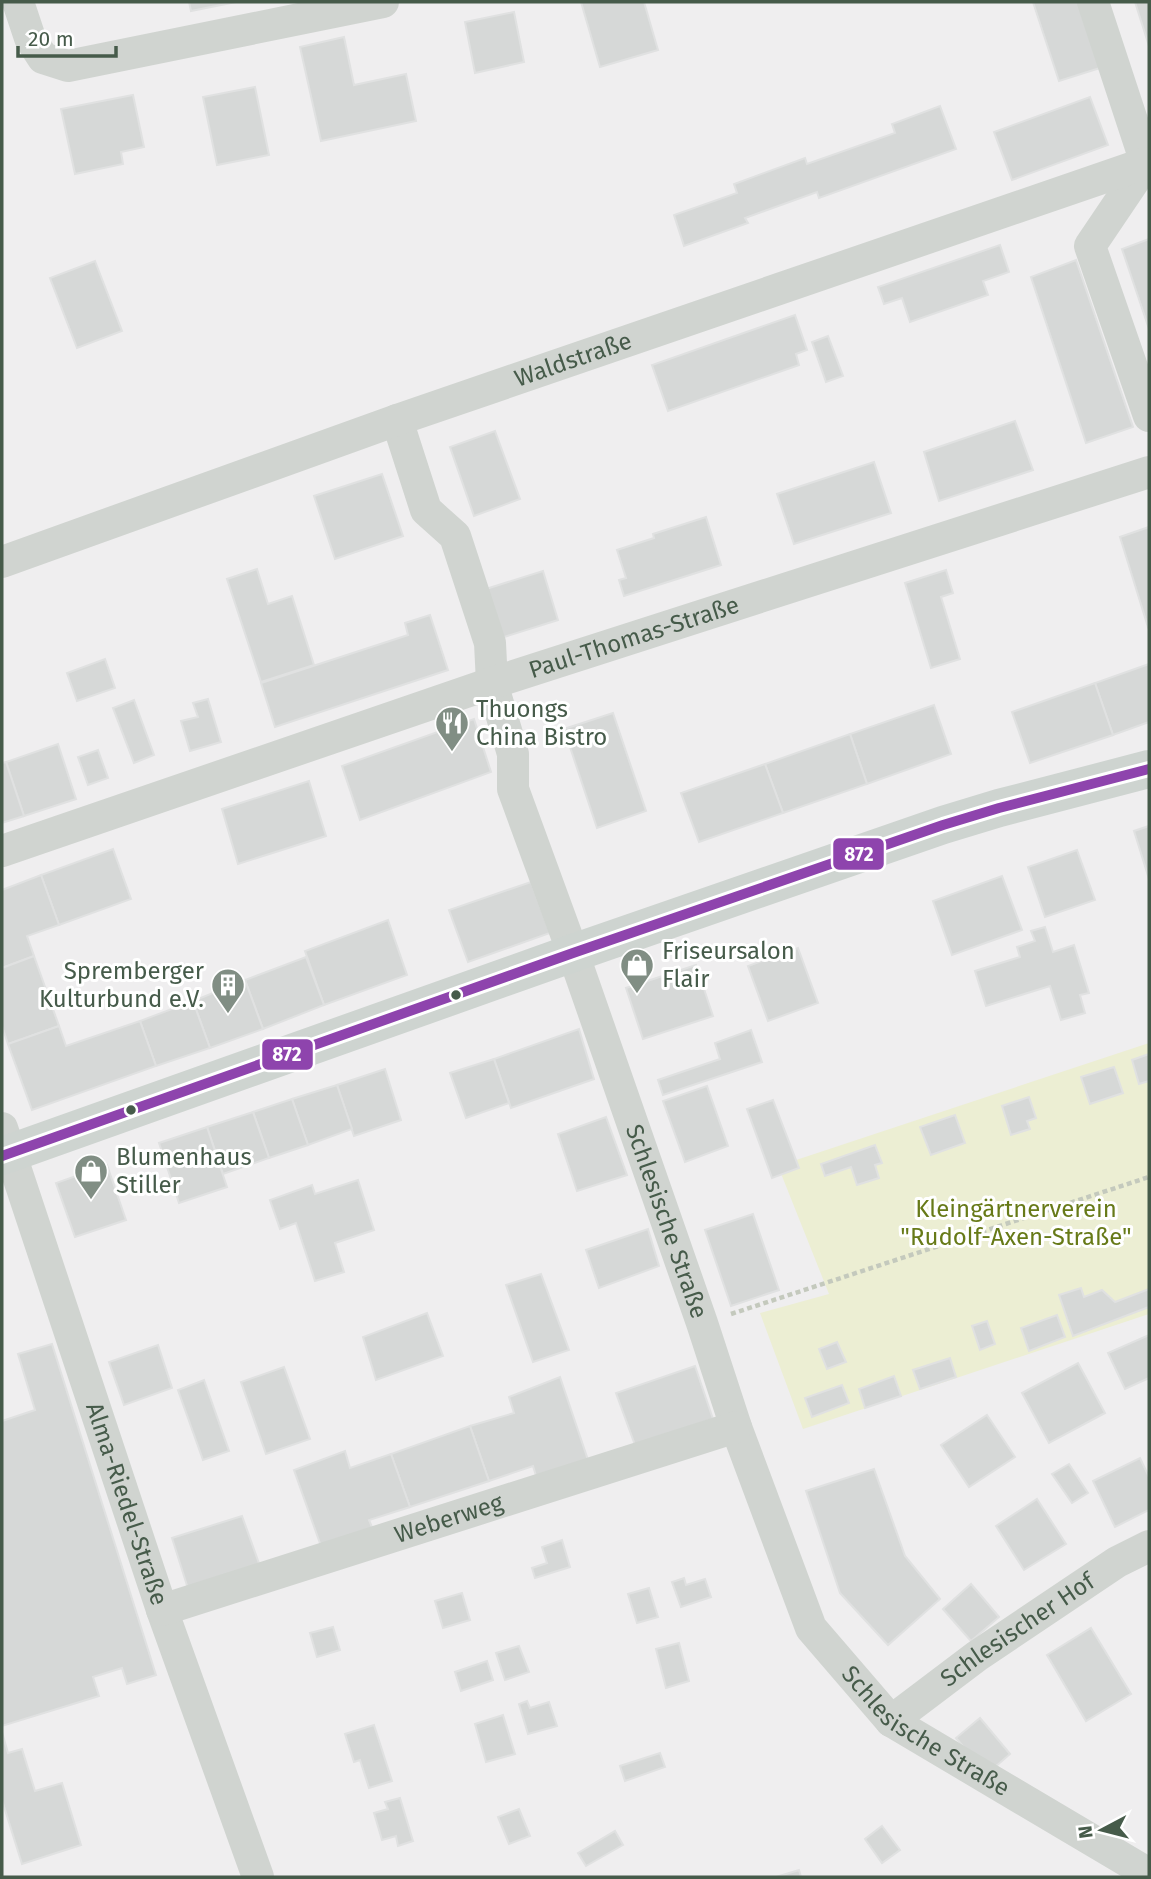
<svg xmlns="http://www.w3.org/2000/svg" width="1151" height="1879" font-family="'Fira Sans',sans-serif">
<rect width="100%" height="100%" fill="#efeeef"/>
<polygon fill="#eceed3" points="1149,1043 1149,1314 803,1429 760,1313 829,1294 778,1166"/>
<g fill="#d6d8d7" stroke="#e0e1e1" stroke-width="2">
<polygon points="189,2 236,2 191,11"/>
<polygon points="581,2 644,2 658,50 600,67"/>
<polygon points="1033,2 1083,2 1103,67 1059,81"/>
<polygon points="1135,2 1149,2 1149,46"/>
<polygon points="514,12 524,62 475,73 465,22"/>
<polygon points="344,37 354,85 406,74 416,121 321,141 300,47"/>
<polygon points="255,87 269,155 217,165 203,97"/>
<polygon points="133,95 144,147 121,152 123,164 75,174 61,109"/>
<polygon points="1090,97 1108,145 1012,180 994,132"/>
<polygon points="940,106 956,149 819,198 817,192 745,218 748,223 684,246 674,215 737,193 734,184 805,158 807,164 895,133 892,124"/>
<polygon points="1149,239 1149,329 1122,249"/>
<polygon points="1000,245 1009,272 983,281 988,295 910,322 902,298 884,304 878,287"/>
<polygon points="1076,260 1133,427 1086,443 1031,277"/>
<polygon points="95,261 122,331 77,348 50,278"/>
<polygon points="795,315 807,350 796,354 799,365 668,411 652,365"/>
<polygon points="828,336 843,376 826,382 812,342"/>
<polygon points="1015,421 1033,470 939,501 924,452"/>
<polygon points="495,431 520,499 474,516 450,447"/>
<polygon points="874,462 891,513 794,544 777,494"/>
<polygon points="382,474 403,536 335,559 314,496"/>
<polygon points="706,517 721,565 624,596 619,580 626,578 617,550 654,538 653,534"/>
<polygon points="1149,527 1149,626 1148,627 1120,537"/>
<polygon points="257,569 268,604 292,596 314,665 261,682 227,579"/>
<polygon points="946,570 953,593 941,597 960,659 931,668 905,583"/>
<polygon points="543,571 558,620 501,638 486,589"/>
<polygon points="430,615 448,670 275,727 261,683 408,635 405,623"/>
<polygon points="105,659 115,688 77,701 67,673"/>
<polygon points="1149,664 1149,722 1113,735 1095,683"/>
<polygon points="1095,683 1113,735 1030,763 1012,712"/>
<polygon points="208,699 221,742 190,751 181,721 198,717 193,703"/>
<polygon points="134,700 154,755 134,763 113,708"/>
<polygon points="934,705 951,754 867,784 850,734"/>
<polygon points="613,713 646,811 597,828 564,729"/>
<polygon points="474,719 491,772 360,820 342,766"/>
<polygon points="850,734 867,784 783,813 765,764"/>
<polygon points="58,744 76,799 24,816 6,762"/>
<polygon points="98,750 108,778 88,785 78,757"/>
<polygon points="6,762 24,816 2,823 2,763"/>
<polygon points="765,764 783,813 699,842 681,793"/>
<polygon points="309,781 326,836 238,864 222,809"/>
<polygon points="1149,826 1149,879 1134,831"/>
<polygon points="113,849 131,899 59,925 41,875"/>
<polygon points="1077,850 1095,900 1045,917 1028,867"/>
<polygon points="41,875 59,925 27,936 34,956 2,968 2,890"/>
<polygon points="1002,876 1022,930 952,955 933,901"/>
<polygon points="531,882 550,933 468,962 449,910"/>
<polygon points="388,920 407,975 324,1005 305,951"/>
<polygon points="1045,927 1053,952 1074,945 1089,993 1080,995 1085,1013 1061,1020 1050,986 986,1006 975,971 1020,957 1017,947 1035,941 1031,931"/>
<polygon points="798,948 818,1003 768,1021 748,966"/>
<polygon points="34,956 59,1026 8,1044 2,1026 2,968"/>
<polygon points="306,957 324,1005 263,1029 245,980"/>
<polygon points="696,965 713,1016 643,1039 626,988"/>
<polygon points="245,980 263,1029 210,1048 193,1001"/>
<polygon points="193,1001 210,1048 156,1066 140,1021"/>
<polygon points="140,1021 156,1066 32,1110 8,1044 59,1026 66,1046"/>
<polygon points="579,1029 594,1079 511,1108 494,1059"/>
<polygon points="751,1030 762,1062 663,1095 658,1080 720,1059 715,1043"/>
<polygon points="1149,1054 1149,1081 1139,1084 1132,1060"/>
<polygon points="494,1059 509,1103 466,1118 450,1073"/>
<polygon points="1114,1067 1123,1093 1090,1104 1081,1077"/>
<polygon points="385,1069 401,1120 354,1136 337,1085"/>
<polygon points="337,1085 352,1129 308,1145 292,1099"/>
<polygon points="707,1086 728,1146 685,1162 663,1101"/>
<polygon points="1029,1097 1036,1118 1027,1121 1030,1129 1011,1135 1002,1106"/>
<polygon points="292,1099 308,1145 269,1158 253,1112"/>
<polygon points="773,1100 799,1168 772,1178 747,1109"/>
<polygon points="253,1112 269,1158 223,1174 207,1127"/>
<polygon points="955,1115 965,1143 931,1155 920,1127"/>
<polygon points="606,1117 627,1175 577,1191 558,1134"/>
<polygon points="207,1127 227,1187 179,1203 159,1143"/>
<polygon points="875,1145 882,1163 875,1165 879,1178 857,1185 851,1167 825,1176 821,1164"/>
<polygon points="107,1165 126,1220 75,1237 56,1183"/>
<polygon points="358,1180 374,1230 335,1243 344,1272 315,1281 296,1223 280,1229 270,1200 312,1185 315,1194"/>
<polygon points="753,1214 779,1290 731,1306 705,1230"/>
<polygon points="648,1229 659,1266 599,1288 586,1250"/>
<polygon points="541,1274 569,1350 533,1362 506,1285"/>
<polygon points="1081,1288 1084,1297 1102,1290 1115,1302 1149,1289 1149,1307 1073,1336 1059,1295"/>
<polygon points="427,1313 443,1356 376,1380 363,1337"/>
<polygon points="1057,1315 1065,1337 1029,1351 1021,1328"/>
<polygon points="987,1321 995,1344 980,1350 972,1326"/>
<polygon points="1149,1335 1149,1378 1125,1389 1108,1353"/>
<polygon points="837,1342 846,1362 827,1369 819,1349"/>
<polygon points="52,1344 156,1675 127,1684 122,1668 93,1677 99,1696 2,1726 2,1421 35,1410 18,1354"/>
<polygon points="158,1345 172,1388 124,1405 109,1362"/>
<polygon points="950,1358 956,1377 920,1389 913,1370"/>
<polygon points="1078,1363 1105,1413 1049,1443 1022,1393"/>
<polygon points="695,1366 713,1419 635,1445 616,1393"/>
<polygon points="284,1367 310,1439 266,1454 241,1382"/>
<polygon points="894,1376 901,1396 865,1408 859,1389"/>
<polygon points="560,1377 588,1460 537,1479 533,1466 489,1481 470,1426 514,1413 509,1397"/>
<polygon points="204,1380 229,1451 203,1460 178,1390"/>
<polygon points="842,1385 849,1403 812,1417 805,1398"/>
<polygon points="987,1415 1015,1457 969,1487 941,1445"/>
<polygon points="470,1426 489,1481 410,1507 391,1454"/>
<polygon points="345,1451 350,1468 391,1454 410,1507 369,1520 374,1532 322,1549 294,1470"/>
<polygon points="1140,1458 1149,1477 1149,1510 1115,1527 1093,1481"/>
<polygon points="1069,1464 1088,1493 1072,1503 1052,1474"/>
<polygon points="874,1469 905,1556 940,1599 888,1645 840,1593 806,1491"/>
<polygon points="1037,1499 1066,1544 1024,1570 996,1526"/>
<polygon points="242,1516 261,1569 190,1595 172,1538"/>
<polygon points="562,1540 570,1567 535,1578 532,1568 547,1563 542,1547"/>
<polygon points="684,1578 686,1585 705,1579 711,1597 681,1607 672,1582"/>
<polygon points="971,1584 999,1617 971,1641 943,1609"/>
<polygon points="649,1588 658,1617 637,1623 628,1594"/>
<polygon points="462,1593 470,1620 443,1628 435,1601"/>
<polygon points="333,1627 340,1650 317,1657 310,1633"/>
<polygon points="1091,1628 1131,1694 1086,1721 1047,1655"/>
<polygon points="679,1643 689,1681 666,1688 656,1649"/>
<polygon points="519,1646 529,1672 505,1680 496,1653"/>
<polygon points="487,1661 493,1680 461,1691 455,1672"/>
<polygon points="527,1701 530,1708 549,1702 557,1726 528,1734 519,1704"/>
<polygon points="503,1715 515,1754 486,1762 475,1724"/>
<polygon points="980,1718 1010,1754 987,1774 956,1738"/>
<polygon points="374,1725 392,1781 369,1788 360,1760 354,1762 345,1734"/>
<polygon points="2,1732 8,1753 22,1749 35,1791 62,1783 81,1845 22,1864 2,1800"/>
<polygon points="660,1753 665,1767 625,1781 620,1766"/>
<polygon points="400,1798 413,1841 398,1846 396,1836 382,1840 374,1813 388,1809 385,1802"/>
<polygon points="519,1809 530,1836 509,1844 498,1817"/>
<polygon points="882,1826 900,1850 882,1863 865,1839"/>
<polygon points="615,1831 623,1845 586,1866 578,1853"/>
<polygon points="799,1870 801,1877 776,1877"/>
</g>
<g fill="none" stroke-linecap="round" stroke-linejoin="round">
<polyline stroke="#c4c9bd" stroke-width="4.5" stroke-dasharray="5 3.5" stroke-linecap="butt" points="731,1314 1149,1177"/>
<g stroke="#d0d4d0" stroke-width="32">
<polyline points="18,2 30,38 43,58 68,66 383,2"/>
<polyline points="1093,2 1146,163 1090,246 1149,416"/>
<path id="s1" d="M397,420L426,510L455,536L490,643L492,683L513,754V789L573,953L702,1323L736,1427L811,1628L891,1721L1149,1874"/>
<path id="s2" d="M2,562L397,420L1146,163"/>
<path id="s3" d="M2,851L492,683L1149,472"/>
<path id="s4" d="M2,1128L162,1610L258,1877"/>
<path id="s5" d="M162,1610L736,1427"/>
<path id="s6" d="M891,1721L977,1656L1117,1562L1149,1546"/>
</g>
<polyline stroke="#ced4d0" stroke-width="38" points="2,1156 573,953 943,825 999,808 1149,769"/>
<g stroke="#fff" stroke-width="16">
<polyline id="bus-1" points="2,1156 573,953 943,825 999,808 1149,769"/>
</g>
<use href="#bus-1" stroke="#8e44ad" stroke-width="10"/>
</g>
<defs>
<g id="restaurant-pin" transform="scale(1.75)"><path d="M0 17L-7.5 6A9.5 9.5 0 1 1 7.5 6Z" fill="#818e84" stroke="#fff"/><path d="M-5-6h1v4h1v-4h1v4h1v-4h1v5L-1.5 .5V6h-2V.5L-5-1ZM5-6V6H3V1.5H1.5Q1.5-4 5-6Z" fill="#fff"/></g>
<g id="shop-pin" transform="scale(1.75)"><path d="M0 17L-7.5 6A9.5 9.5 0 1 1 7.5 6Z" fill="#818e84" stroke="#fff"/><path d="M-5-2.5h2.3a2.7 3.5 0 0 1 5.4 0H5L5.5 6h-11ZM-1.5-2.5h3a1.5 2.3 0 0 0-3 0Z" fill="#fff"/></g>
<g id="building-pin" transform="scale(1.75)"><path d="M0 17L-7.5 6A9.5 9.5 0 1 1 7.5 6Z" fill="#818e84" stroke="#fff"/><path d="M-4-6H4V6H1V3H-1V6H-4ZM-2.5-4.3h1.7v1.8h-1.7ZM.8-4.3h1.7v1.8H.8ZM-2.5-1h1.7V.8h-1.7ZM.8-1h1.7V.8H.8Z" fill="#fff"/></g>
</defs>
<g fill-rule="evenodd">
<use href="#restaurant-pin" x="452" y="723"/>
<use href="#shop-pin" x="637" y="965"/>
<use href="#building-pin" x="228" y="985"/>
<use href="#shop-pin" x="91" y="1171"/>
</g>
<g fill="#465b4a" stroke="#fff" stroke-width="2.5">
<circle cx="456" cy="995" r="6"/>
<circle cx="131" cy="1110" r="6"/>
</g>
<g text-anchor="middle" stroke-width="6" stroke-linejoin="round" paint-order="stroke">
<g font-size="24" fill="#465b4a" stroke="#fff">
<text dy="8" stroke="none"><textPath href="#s2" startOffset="606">Waldstraße</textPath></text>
<text dy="8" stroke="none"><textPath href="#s3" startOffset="667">Paul-Thomas-Straße</textPath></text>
<text dy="8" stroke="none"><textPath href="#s1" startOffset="854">Schlesische Straße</textPath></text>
<text dy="8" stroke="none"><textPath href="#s4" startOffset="396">Alma-Riedel-Straße</textPath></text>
<text dy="8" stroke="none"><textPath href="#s5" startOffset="301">Weberweg</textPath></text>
<text dy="8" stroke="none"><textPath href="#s6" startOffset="156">Schlesischer Hof</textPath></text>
<text dy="8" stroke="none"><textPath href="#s1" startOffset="1442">Schlesische Straße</textPath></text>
</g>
<g font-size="24" fill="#465b4a" stroke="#fff" text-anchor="start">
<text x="476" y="717">Thuongs<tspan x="476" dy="28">China Bistro</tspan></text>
<text x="662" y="959">Friseursalon<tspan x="662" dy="28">Flair</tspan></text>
<text x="204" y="979" text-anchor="end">Spremberger<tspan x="204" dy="28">Kulturbund e.V.</tspan></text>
<text x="116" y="1165">Blumenhaus<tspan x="116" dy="28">Stiller</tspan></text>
</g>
<g font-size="24" fill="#677a18" stroke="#fff">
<text x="1016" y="1217">Kleingärtnerverein<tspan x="1016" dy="28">"Rudolf-Axen-Straße"</tspan></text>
</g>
</g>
<g stroke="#fff" stroke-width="2.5">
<rect x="832" y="837" width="53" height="34" rx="7" fill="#8e44ad"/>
<rect x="261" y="1038" width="53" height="33" rx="7" fill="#8e44ad"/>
</g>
<g font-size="19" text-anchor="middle" font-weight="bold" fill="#fff">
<text x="859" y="861">872</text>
<text x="287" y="1061">872</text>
</g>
<rect width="1151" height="1879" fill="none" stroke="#465b4a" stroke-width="7"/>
<g transform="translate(1102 1830) rotate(263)" stroke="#ffffff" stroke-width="5" paint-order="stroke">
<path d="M0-5L12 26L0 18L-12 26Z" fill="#465b4a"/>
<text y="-10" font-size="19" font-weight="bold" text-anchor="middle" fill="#465b4a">N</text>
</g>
<path d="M18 46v10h98v-10" fill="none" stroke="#465b4a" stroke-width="3.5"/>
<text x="28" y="46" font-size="21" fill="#465b4a" stroke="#ffffff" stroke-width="5" paint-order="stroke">20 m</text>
</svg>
